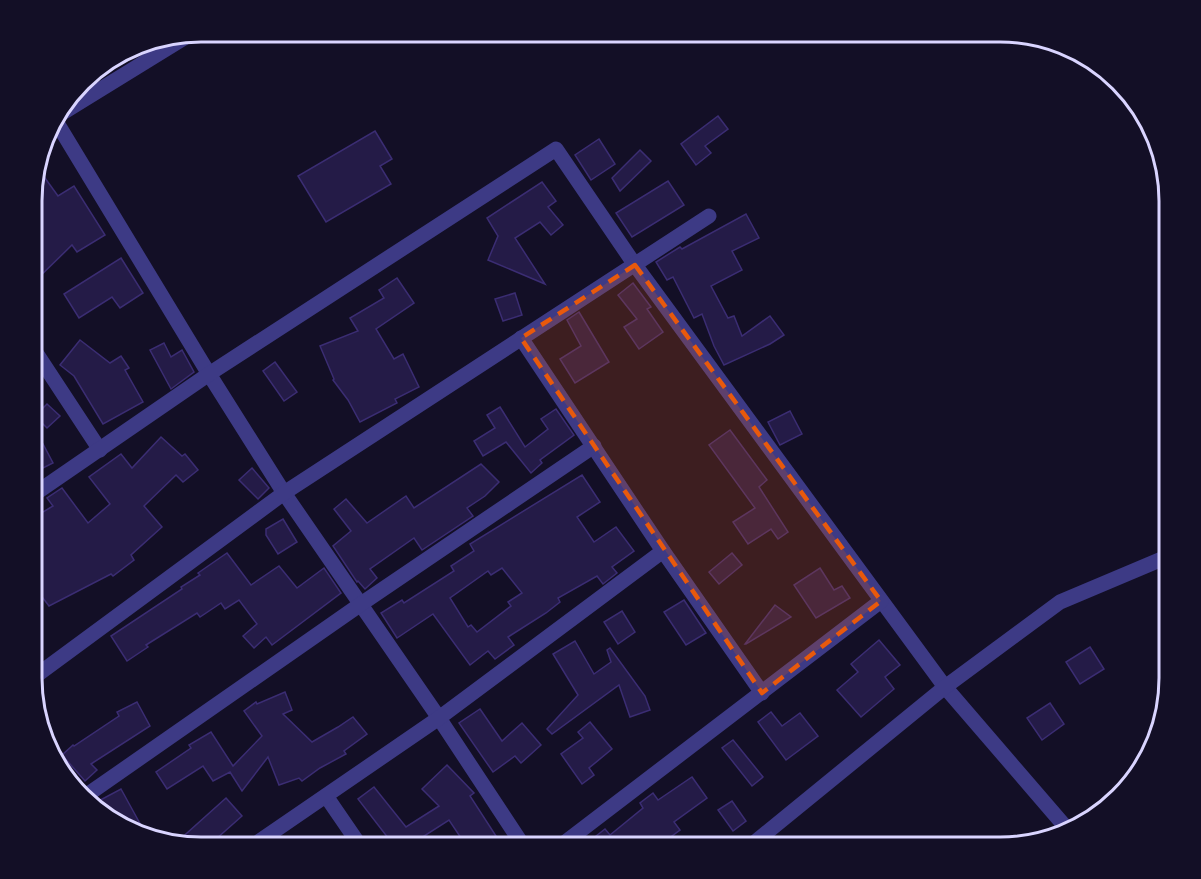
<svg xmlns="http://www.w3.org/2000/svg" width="1201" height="879" font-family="'IBM Plex Sans',sans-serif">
<rect width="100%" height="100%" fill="#130f26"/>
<g fill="#241b47" stroke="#3b2d73" stroke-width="1.5" fill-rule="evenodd">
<polygon points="718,116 728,129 705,146 711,153 696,165 681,144"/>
<polygon points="375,131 392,159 380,166 391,184 326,222 298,176"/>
<polygon points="599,139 615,164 591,180 575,155"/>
<polygon points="640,150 651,161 620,191 612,178"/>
<polygon points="37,167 58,196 74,186 105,235 77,252 72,245 33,283 33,179"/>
<polygon points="668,181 684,205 632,237 616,213"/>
<polygon points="542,182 556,201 548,207 563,225 551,235 540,222 515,238 545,284 488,260 498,236 487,218"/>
<polygon points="746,214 759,238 732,251 742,270 711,286 728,318 734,316 742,336 770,316 784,335 770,344 724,365 714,346 702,314 694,318 673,277 667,280 656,262 680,247 682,249"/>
<polygon points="121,258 143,293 120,308 112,297 79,318 64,294"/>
<polygon points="397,278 414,303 376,329 394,359 403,354 419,387 395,399 397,403 360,422 348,400 333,380 334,379 320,346 358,331 350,318 384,298 379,290"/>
<polygon points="633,283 651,307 647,309 663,332 639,349 624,327 637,319 618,295"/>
<polygon points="515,293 522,315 503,321 495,299"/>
<polygon points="579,312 609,362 575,383 560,359 581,346 567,320"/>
<polygon points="80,340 110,363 121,356 129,368 125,370 143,402 103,424 74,376 60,365"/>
<polygon points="164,343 171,357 182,350 194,372 171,389 150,350"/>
<polygon points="275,362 297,392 284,401 263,371"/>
<polygon points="47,404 60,416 47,428 35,416"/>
<polygon points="500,407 525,447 548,429 541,419 556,409 574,435 540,460 542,463 531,473 506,442 483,456 474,441 495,428 487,415"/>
<polygon points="790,411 802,434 780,445 768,422"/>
<polygon points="33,425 53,463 33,473"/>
<polygon points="730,430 767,480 759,487 788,532 778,539 771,529 748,544 733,522 755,508 709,445"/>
<polygon points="161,437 182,456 185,454 198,470 183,482 176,475 144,506 162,527 131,555 134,560 113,576 111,574 49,606 33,585 33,518 53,506 47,498 62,488 88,523 110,504 89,477 121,454 132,468"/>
<polygon points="481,464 499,482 485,496 467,508 473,516 422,550 414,538 370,569 377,578 365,589 358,581 357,582 333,546 351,531 334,509 346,499 367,523 406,496 414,508"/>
<polygon points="252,468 269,488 258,499 239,480"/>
<path d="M582,475L600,502L577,517L594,542L616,527L634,551L612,567L617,573L603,584L597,576L558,598L560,602L546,613L508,637L514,645L495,659L488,651L470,665L433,614L397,638L381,613L402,600L404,603L454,571L451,566L474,551L470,544ZM502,568L522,593L508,602L511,606L477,632L471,625L468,627L450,598L488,571L491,575Z"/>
<polygon points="283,519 297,542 278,554 266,535 266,529"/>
<polygon points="227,553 251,585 279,566 297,588 324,568 341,593 272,645 266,637 254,648 243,636 257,624 239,600 225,609 221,603 200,617 197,613 146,645 148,647 127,661 111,636 182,589 181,587 200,575 198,573"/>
<polygon points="732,553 742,565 719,584 709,572"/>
<polygon points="820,568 834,590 842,586 850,598 816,618 794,585"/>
<polygon points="684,600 706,633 686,645 664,612"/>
<polygon points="775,605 791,617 746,644 745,644"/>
<polygon points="622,611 635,632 618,644 604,622"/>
<polygon points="879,640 900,665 885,677 894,689 861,717 837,690 858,672 851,664"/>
<polygon points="575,641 594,674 611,662 607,650 610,648 645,696 650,710 630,717 619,685 552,734 547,729 578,695 553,654"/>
<polygon points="1090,647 1104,669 1080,684 1066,662"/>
<polygon points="285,692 292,710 283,714 312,742 338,727 353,717 367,734 344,751 346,754 320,768 302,781 299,778 279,785 268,757 242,791 230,772 213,781 203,766 167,789 156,772 191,748 189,745 211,732 233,766 262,736 244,711 256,702 257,704"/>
<polygon points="137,702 150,726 91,764 97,770 85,781 62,755 73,745 74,746 119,716 117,712"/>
<polygon points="1050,703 1064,724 1042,740 1027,718"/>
<polygon points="480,709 502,741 522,723 541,745 521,763 515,756 493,772 459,723"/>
<polygon points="771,712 782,726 800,713 818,736 786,760 758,722"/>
<polygon points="590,722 612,749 589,768 594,775 582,784 561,754 583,738 578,732"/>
<polygon points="733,740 763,777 752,786 722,748"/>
<polygon points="447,765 474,793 470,796 496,836 478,847 467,847 449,820 407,847 395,847 358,799 374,787 406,827 439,806 422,789"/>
<polygon points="692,777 707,798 674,822 680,830 657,847 582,847 605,829 610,835 643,808 640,803 653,793 658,800"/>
<polygon points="121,789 143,829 98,812 91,805"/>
<polygon points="226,798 242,816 207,847 190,847 177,842"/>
<polygon points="732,801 746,821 733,831 718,810"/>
</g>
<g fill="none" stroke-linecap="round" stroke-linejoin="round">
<g stroke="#3d3a85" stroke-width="15">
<polyline points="54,118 209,374 284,493 439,718 524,847"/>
<polyline points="54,118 192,33"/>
<polyline points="521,338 663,551 762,693"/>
<polyline points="33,348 100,450"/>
<polyline points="33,495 209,374 556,149 635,265 945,687 1069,831"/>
<polyline points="33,678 284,493 709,216"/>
<polyline points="326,796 361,847"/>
<polyline points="84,797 361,604 594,446"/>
<polyline points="251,847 439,718 663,551"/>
<polyline points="559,847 881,601"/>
<polyline points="749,847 945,687 1060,602 1169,556"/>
</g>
</g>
<path fill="#e8590c" fill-opacity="0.2" stroke="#e8590c" stroke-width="4.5" stroke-dasharray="12 8" stroke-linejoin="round" d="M635,265L881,601L762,693L521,338Z"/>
<path d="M0 0H1201V879H0ZM201 42H1000A159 159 0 0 1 1159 201V678A159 159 0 0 1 1000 837H201A159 159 0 0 1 42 678V201A159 159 0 0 1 201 42Z" fill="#130f26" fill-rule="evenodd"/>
<path fill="none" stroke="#d9d4ff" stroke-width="3" d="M201 42H1000A159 159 0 0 1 1159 201V678A159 159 0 0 1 1000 837H201A159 159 0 0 1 42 678V201A159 159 0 0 1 201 42Z"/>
</svg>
